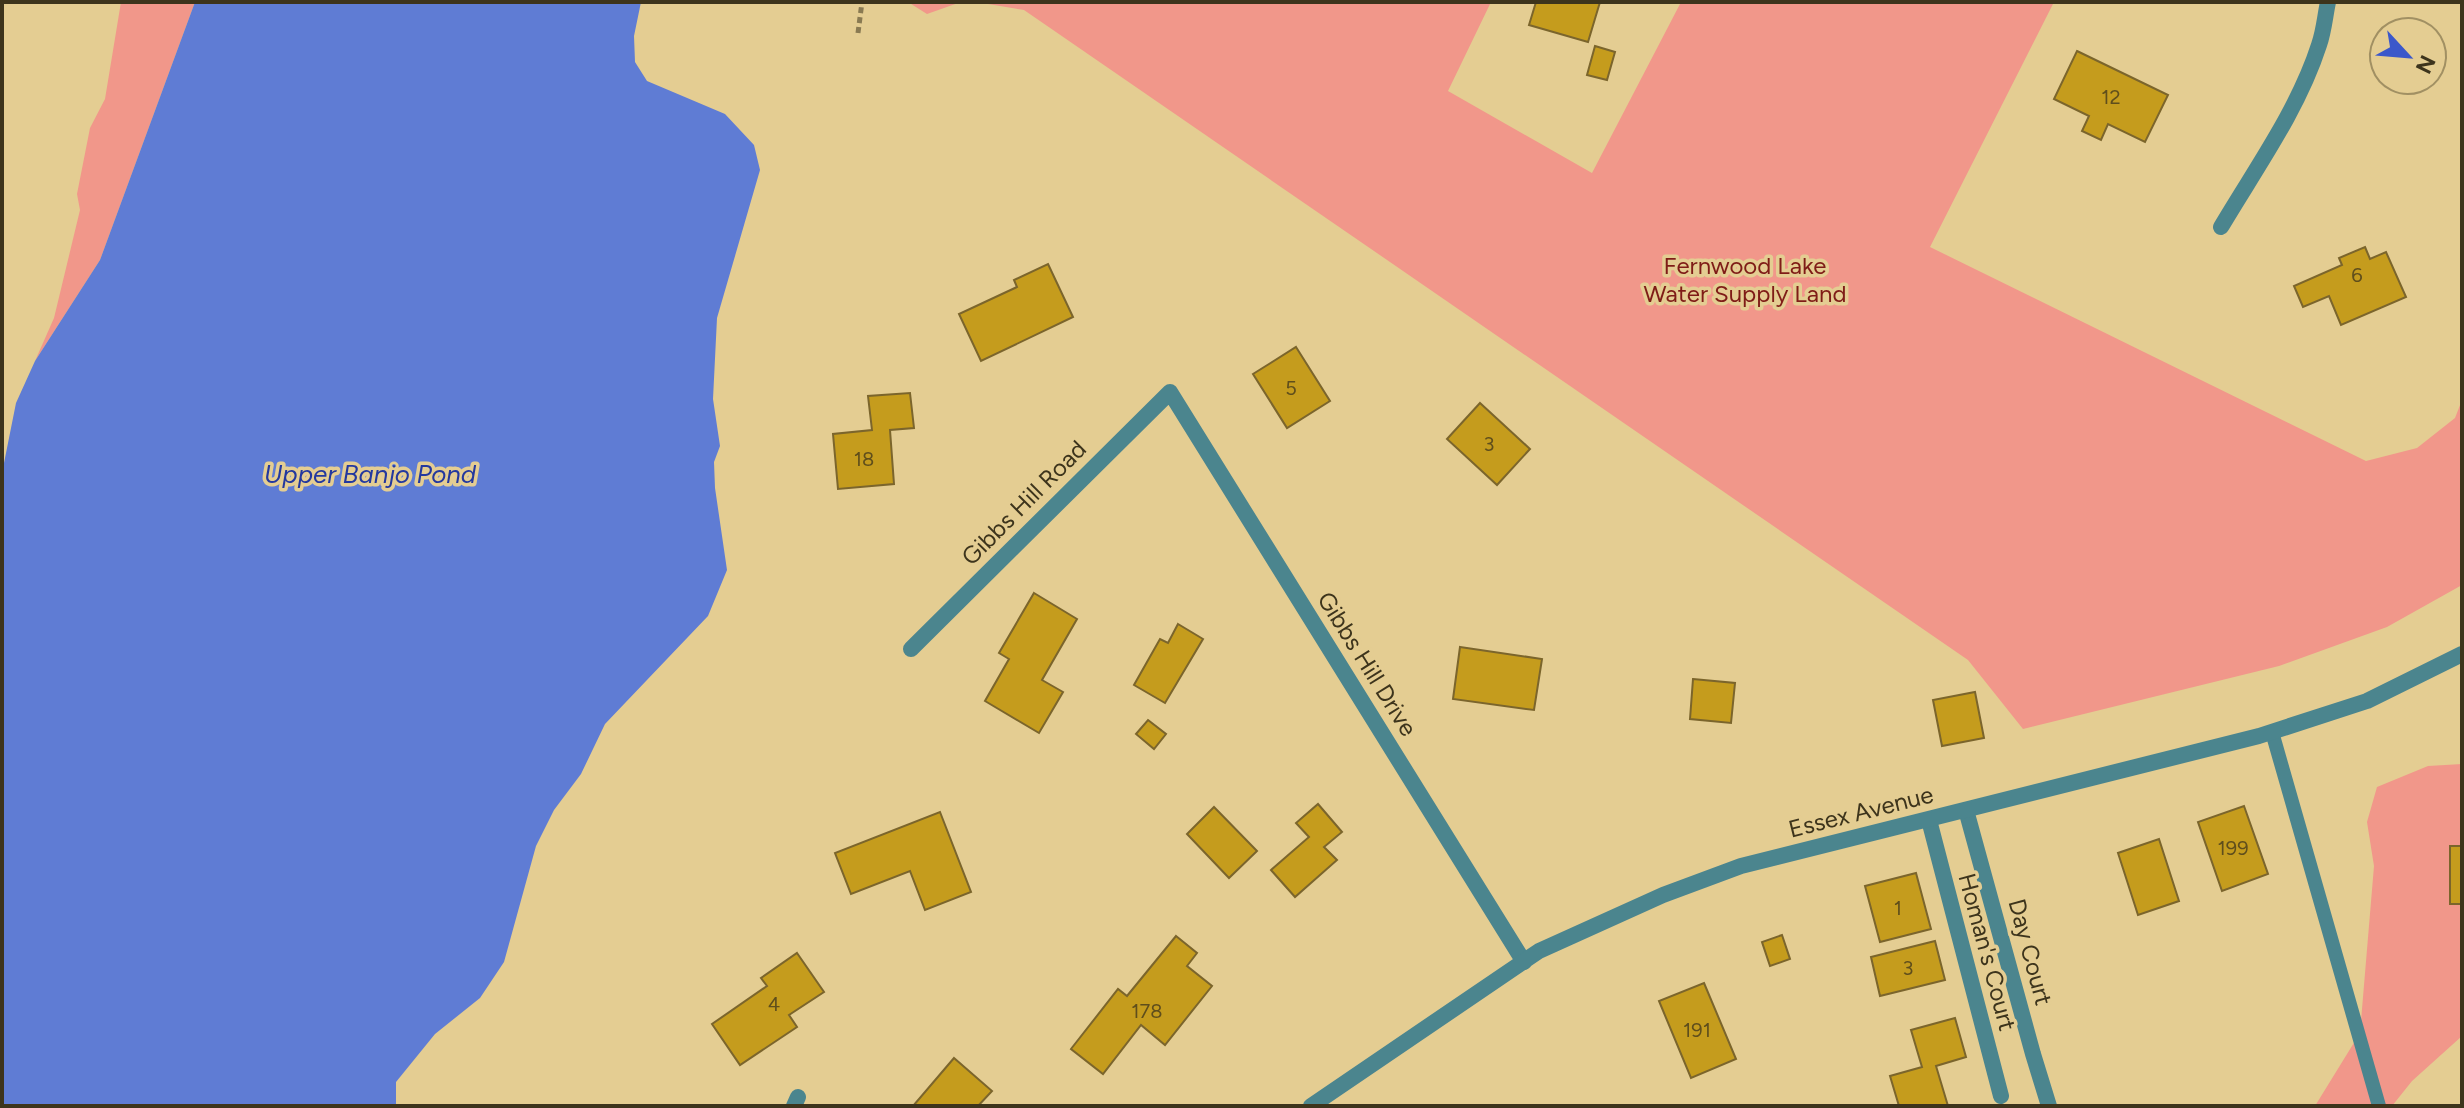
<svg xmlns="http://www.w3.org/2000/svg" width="2464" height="1108" font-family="Figtree,sans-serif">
<rect width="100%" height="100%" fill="#e4cd92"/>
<g fill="#f1978a">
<polygon points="121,2 195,2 100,260 35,361 54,318 80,210 77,194 90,128 105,99"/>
<polygon points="908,2 961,2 927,14"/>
<polygon points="976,2 1491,2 1448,91 1592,173 1680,4 2054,2 1930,247 2366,461 2417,448 2455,418 2462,400 2462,585 2387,627 2279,666 2023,729 1968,660 1024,10"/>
<polygon points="2462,764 2462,1036 2412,1081 2392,1106 2315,1106 2360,1033 2374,866 2367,822 2377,787 2428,766"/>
</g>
<polygon fill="#5f7cd4" points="195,2 641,2 634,36 635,62 647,81 725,114 754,145 760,170 717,318 713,399 720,446 714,462 715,488 727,570 708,616 605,724 581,774 554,810 536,846 504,962 480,998 435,1034 396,1082 396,1106 2,1106 2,473 16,403 35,361 100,260"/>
<g fill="#c59c1d" stroke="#7b652c" stroke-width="2">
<polygon points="1536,2 1600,2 1588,42 1529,25"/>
<polygon points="1595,46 1615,52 1607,80 1587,75"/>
<polygon points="2077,51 2168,95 2145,142 2108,124 2101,140 2082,131 2089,116 2054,99"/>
<polygon points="2365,247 2370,259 2386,252 2406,297 2341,325 2329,296 2303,307 2294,286 2342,265 2339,258"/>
<polygon points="1048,264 1073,317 981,361 959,314 1017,287 1014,280"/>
<polygon points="1296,347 1330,401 1287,428 1253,374"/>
<polygon points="910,393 914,428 890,430 894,484 838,489 833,434 872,430 868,396"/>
<polygon points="1480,403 1530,449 1497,485 1447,439"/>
<polygon points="1034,593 1077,619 1042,680 1063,692 1039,733 985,701 1009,659 999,653"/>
<polygon points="1178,624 1203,639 1165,703 1134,685 1160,639 1168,643"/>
<polygon points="1460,647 1542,659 1534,710 1453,699"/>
<polygon points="1693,679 1735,683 1731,723 1690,719"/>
<polygon points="1975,692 1984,738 1942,746 1933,700"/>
<polygon points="1148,720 1166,734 1154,749 1136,734"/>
<polygon points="1318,804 1342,832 1324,847 1337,860 1295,897 1271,870 1309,837 1296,823"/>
<polygon points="2244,806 2268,874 2222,891 2198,822"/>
<polygon points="1214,807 1257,851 1229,878 1187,834"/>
<polygon points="940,812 971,892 925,910 910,871 851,894 835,853"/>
<polygon points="2159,839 2179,901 2138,915 2118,853"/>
<rect x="2450" y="846" width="12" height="58"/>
<polygon points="1916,873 1931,929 1880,942 1865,886"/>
<polygon points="1782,935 1790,959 1770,966 1762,942"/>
<polygon points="1176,936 1197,953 1187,966 1212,986 1165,1045 1141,1025 1103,1074 1071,1049 1118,989 1127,996"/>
<polygon points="1935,941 1945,980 1880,996 1871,957"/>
<polygon points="797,953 824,992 789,1015 797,1027 740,1065 712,1024 767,986 761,978"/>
<polygon points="1704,983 1736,1059 1691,1078 1659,1001"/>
<polygon points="1955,1018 1966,1057 1936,1066 1948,1106 1899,1106 1890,1076 1922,1067 1911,1030"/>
<polygon points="954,1058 992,1091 978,1106 913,1106"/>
</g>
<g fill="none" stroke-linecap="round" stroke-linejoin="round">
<polyline stroke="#897a52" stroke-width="5" stroke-dasharray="6 4" stroke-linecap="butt" points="858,33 862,2"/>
<polyline stroke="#4b858e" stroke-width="14" points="2272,732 2379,1106"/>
<g stroke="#4b858e" stroke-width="16">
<path d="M2221,227C2256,168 2298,110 2319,45C2324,31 2325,16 2328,2"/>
<polyline points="911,649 1170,392 1524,962"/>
<polyline points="1966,810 2033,1054 2049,1106"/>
<polyline points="1929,820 2001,1096"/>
<polyline points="794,1106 798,1097"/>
</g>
<polyline stroke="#4b858e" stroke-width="16" points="1311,1106 1539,951 1663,895 1741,866 2259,736 2367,701 2462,654"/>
</g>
<g text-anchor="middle" stroke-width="7" stroke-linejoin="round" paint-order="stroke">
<g font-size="20" fill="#5f4e1c">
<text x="2111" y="104">12</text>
<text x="2357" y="282">6</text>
<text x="1291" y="395">5</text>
<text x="1489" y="451">3</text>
<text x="864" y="466">18</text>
<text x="2233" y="855">199</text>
<text x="1898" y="915">1</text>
<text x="1908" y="975">3</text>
<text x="774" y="1011">4</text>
<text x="1147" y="1018">178</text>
<text x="1697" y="1037">191</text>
</g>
<g font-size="24" fill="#7f1c17" stroke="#e4cd92">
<text x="1745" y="274">Fernwood Lake<tspan x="1745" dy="28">Water Supply Land</tspan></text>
</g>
<g font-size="24" fill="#3d341c" stroke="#e4cd92">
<text transform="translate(1024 503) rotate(-45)" y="8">Gibbs Hill Road</text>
<text transform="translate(1367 664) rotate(58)" y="8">Gibbs Hill Drive</text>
<text transform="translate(1861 812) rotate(-14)" y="8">Essex Avenue</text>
<text transform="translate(1987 952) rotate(75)" y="8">Homan's Court</text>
<text transform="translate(2030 952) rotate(75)" y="8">Day Court</text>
</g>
<g font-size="26" font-style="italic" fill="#23389f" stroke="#e4cd92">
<text x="370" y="483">Upper Banjo Pond</text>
</g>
</g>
<rect width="2464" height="1108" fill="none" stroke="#3d341c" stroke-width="8"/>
<g transform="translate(2408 56) rotate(116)"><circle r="38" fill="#e4cd92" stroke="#a19063" stroke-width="2"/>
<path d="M0-6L14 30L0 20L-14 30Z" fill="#3b58ca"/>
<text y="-12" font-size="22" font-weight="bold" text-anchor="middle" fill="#3d341c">N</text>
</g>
</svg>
